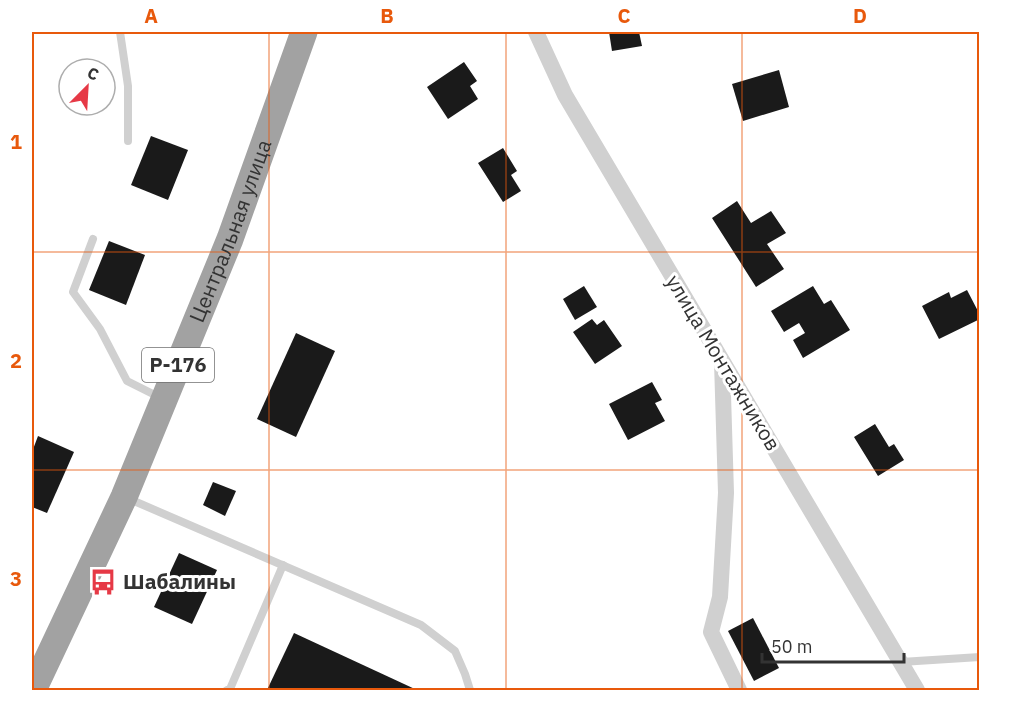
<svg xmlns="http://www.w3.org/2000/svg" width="1011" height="722" font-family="'IBM Plex Sans',sans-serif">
<rect width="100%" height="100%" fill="#fff"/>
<g fill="#1a1a1a">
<polygon points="609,32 639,32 642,46 612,51"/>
<polygon points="464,62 477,81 470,86 478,99 448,119 427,87"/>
<polygon points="779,70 789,107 743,121 732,84"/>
<polygon points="151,136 188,150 168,200 131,185"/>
<polygon points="503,148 517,171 511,175 521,191 503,202 478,163"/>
<polygon points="737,201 751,223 771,211 786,233 767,244 784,269 756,287 712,218"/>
<polygon points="109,241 145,255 126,305 89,290"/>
<polygon points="584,286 597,307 575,320 563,299"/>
<polygon points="813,286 824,304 831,300 850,330 803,358 793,340 805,333 799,323 784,332 771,311"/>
<polygon points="967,290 980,315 980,319 939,339 922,306 949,292 951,298"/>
<polygon points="592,319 597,325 604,320 622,346 595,364 573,332"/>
<polygon points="296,333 335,351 296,437 257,419"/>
<polygon points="652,382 662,400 655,403 665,421 628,440 609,404"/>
<polygon points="875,424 889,447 894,444 904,460 878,476 854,437"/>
<polygon points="38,436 74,452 47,513 32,507 32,452"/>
<polygon points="213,482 236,491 225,516 203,505"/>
<polygon points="179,553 217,570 192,624 154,607"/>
<polygon points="753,618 779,668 754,681 728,631"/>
<polygon points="294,633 417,690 267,690"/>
</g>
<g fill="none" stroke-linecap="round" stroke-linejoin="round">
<g stroke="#d0d0d0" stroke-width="8">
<polyline points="120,32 128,86 128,141"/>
<polyline points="93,239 73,292 100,329 127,381 161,398"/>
<polyline points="127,498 421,625 455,651 465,674 470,690"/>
<polyline points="901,662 980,657"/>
<polyline points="227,690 230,689 283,565"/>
</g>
<g stroke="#d0d0d0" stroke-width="16">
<polyline points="536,32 565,95 917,690"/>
<polyline points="722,362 726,493 720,597 711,632 739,690"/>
</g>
<path stroke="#a2a2a2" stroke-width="27" id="s1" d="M33,690L124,497L230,239L304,32"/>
</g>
<path fill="none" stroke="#e8590c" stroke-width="1.5" stroke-opacity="0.55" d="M269,32V690M506,32V690M742,32V690M32,252H980M32,470H980"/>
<defs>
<g id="bus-bare" transform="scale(2.07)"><path d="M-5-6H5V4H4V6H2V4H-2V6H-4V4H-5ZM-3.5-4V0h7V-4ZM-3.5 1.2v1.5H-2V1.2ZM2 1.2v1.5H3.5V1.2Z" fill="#e63946" stroke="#fff" stroke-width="2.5" paint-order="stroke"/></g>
</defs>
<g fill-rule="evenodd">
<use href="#bus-bare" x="103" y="582"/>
</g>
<g text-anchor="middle" stroke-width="6" stroke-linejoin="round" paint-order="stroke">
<rect fill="#fff" stroke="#707070" stroke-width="1.5" x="142" y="348" width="72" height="34" rx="4.5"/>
<g font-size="20" font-weight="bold" fill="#333">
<text x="178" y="372">Р-176</text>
</g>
<g font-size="21" fill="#333" stroke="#fff">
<text dy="7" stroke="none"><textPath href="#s1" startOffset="500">Центральная улица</textPath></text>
<text transform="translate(723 363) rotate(59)" y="7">улица Монтажников</text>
</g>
<g font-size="21" font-weight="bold" fill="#333" stroke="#fff" text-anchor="start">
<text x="123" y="589">Шабалины</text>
</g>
</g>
<rect width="1011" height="722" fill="none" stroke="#ffffff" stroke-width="66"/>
<g transform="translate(87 87) rotate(24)"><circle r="28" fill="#ffffff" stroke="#adadad" stroke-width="1.5"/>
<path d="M0-4.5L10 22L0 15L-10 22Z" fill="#e63946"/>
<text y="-9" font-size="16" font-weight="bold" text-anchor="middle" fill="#333333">С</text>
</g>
<path d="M762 653v9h142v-9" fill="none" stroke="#333333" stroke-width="3"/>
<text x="771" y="653" font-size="18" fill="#333333" stroke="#ffffff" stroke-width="4.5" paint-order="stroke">50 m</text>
<rect x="33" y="33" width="945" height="656" fill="none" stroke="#e8590c" stroke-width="2"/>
<g font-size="20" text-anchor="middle" font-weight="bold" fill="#e8590c">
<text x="151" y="23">A</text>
<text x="387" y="23">B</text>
<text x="624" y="23">C</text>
<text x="860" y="23">D</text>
<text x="16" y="149">1</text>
<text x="16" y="368">2</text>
<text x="16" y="586">3</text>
</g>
</svg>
